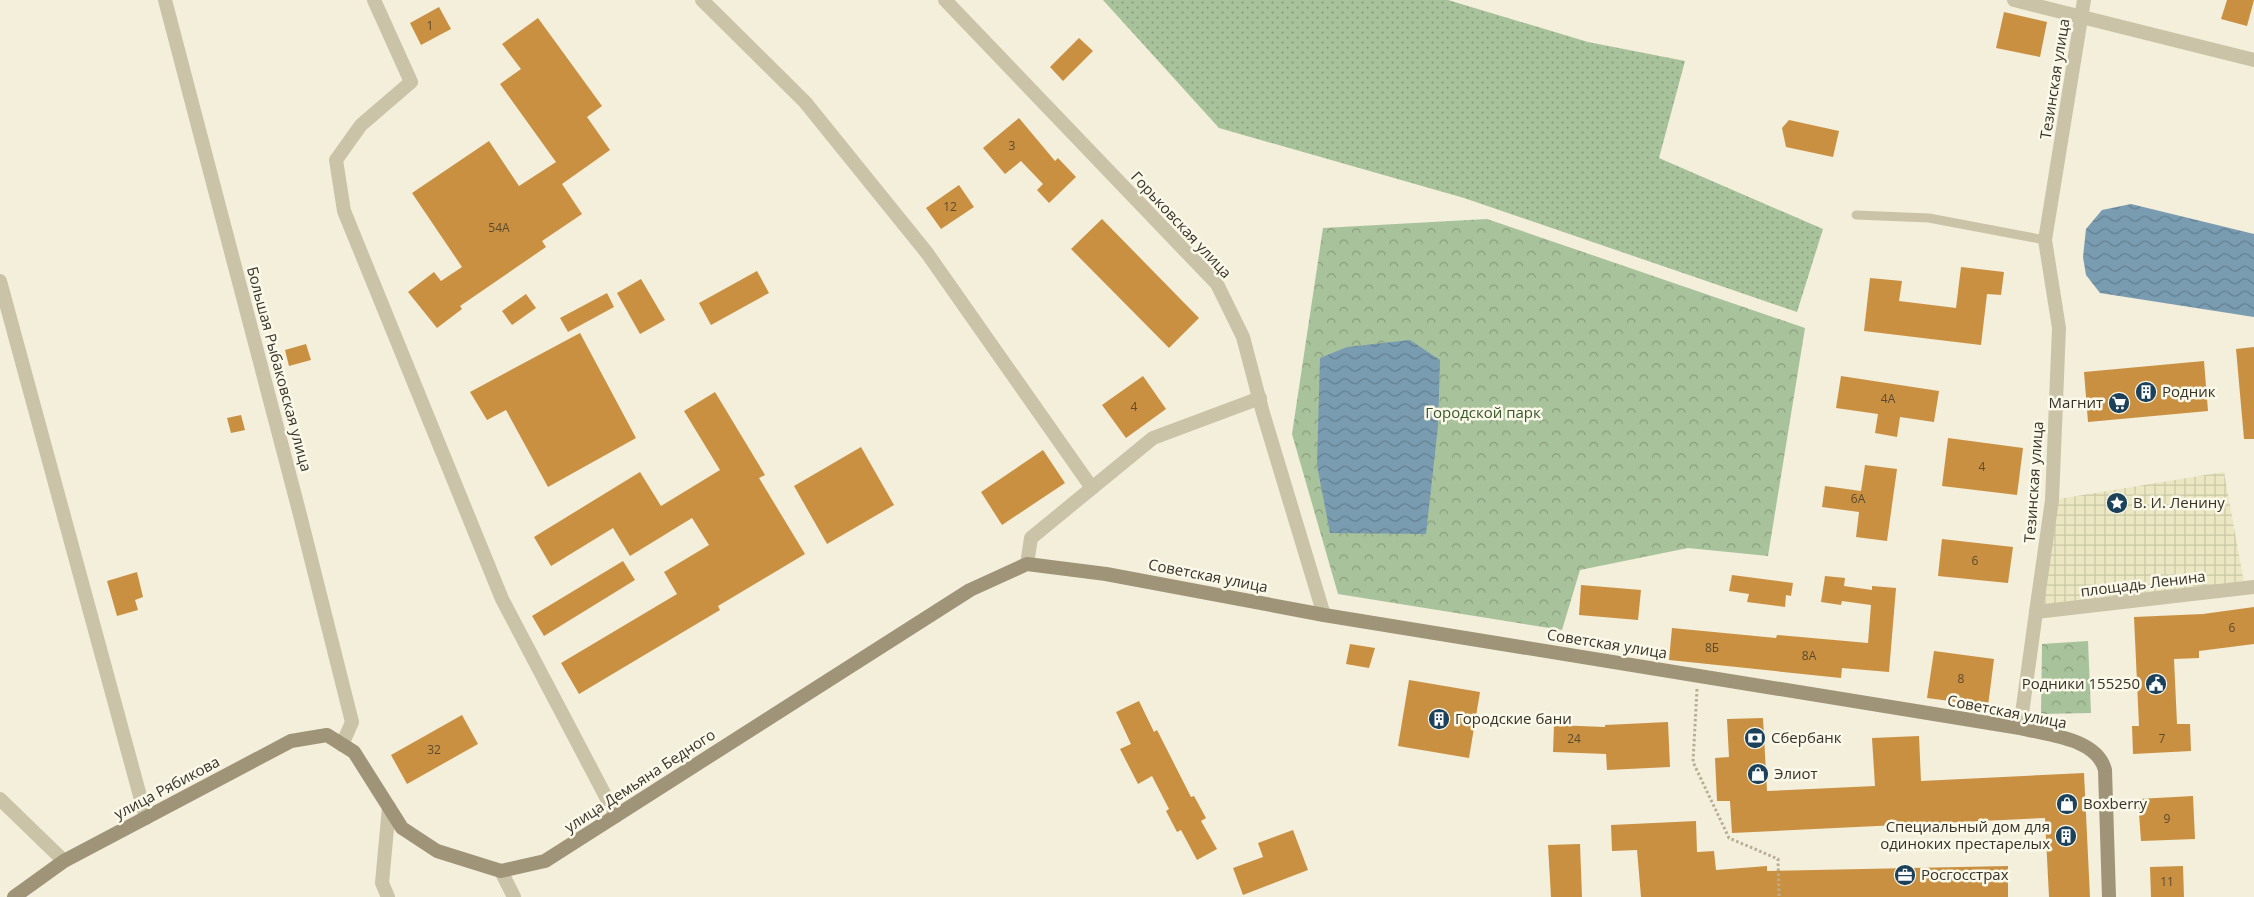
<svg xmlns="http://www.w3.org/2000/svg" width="2254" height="897" font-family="'Open Sans',sans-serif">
<defs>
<pattern id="grass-dots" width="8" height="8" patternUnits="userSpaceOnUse" patternTransform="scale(1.25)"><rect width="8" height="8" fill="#a8c29b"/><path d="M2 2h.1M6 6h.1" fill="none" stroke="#8a9e7e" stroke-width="1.8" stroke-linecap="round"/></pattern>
<pattern id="park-crowns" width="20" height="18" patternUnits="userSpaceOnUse" patternTransform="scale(1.25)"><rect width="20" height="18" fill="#a8c29b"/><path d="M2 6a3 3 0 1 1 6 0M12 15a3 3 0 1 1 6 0" fill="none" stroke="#8a9e7e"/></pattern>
<pattern id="plaza-grid" width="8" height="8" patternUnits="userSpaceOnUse" patternTransform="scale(1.25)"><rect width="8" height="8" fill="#ebe7c2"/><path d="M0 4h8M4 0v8" fill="none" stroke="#cac7a7"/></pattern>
<pattern id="water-waves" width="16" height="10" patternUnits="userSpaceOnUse" patternTransform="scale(1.25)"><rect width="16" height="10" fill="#799cb1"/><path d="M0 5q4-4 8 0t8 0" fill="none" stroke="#648090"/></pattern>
</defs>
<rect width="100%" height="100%" fill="#f3efdb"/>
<polygon fill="url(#grass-dots)" points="1103,0 1448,0 1588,42 1685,61 1659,158 1823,229 1797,312 1464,198 1219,128"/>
<g fill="url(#park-crowns)">
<polygon points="1487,219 1805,328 1768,556 1688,548 1580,570 1562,630 1338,594 1292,434 1323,228"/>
<polygon points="2088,641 2091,713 2041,714 2042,644"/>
</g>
<polygon fill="url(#plaza-grid)" points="2224,472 2245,588 2036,612 2052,500"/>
<g fill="url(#water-waves)">
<polygon points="2131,204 2254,234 2254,317 2100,293 2086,275 2083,257 2086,229 2102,210"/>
<polygon points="1410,340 1440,360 1438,426 1426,534 1330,533 1317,465 1320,358 1347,347"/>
</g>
<g fill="#c99042">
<polygon points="2227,0 2254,0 2247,26 2221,19"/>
<polygon points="439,7 451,29 421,45 410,23"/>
<polygon points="2004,12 2047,22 2040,57 1996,48"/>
<polygon points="538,18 602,106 587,117 610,150 562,184 582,214 542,241 546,247 460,306 462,309 437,328 408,292 434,272 441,281 462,267 412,193 489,141 519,186 556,162 500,84 521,69 502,44"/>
<polygon points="1079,38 1093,51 1063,81 1050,67"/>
<polygon points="1019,118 1055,161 1058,158 1076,177 1049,203 1037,190 1043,184 1021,161 1005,174 983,148"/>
<polygon points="1789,120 1839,131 1833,157 1786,147 1782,128"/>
<polygon points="959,185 974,207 941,229 926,208"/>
<polygon points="1102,219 1199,318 1169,348 1071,249"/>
<polygon points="1961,267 2004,272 2001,295 1987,294 1981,345 1864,331 1870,278 1902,281 1899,301 1956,308"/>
<polygon points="757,271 769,293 711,325 699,303"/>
<polygon points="641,279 665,320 640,334 617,293"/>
<polygon points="607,293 614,307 568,332 560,318"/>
<polygon points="526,294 536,308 512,325 502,311"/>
<polygon points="580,333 636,438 548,487 506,410 487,420 470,392"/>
<polygon points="306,344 311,360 289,366 285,350"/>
<polygon points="2254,347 2254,439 2244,439 2236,349"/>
<polygon points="2204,361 2208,411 2088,422 2084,372"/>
<polygon points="1143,376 1166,409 1126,438 1102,405"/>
<polygon points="1841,376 1939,391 1934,422 1900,417 1897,437 1875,433 1878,414 1836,408"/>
<polygon points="715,392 765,475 759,478 805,554 718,606 720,610 579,694 561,663 677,594 664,572 709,545 692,518 630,556 613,528 551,566 534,537 640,472 661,506 720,470 684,411"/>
<polygon points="241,415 245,430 231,433 227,418"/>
<polygon points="1948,438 2023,448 2017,495 1942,486"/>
<polygon points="861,447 894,505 827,544 794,486"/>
<polygon points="1043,450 1065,483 1002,525 981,492"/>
<polygon points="1865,465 1897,469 1887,541 1856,537 1859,512 1822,507 1825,486 1861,491"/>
<polygon points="1942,539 2013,547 2008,583 1938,576"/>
<polygon points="623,561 635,580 544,636 532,616"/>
<polygon points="137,572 143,597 135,600 138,610 117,616 107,581"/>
<polygon points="1732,575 1793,583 1791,596 1786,595 1785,607 1747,602 1749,594 1729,591"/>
<polygon points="1825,576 1845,578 1844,586 1872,590 1872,586 1896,588 1889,672 1842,668 1841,678 1669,660 1672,628 1776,638 1777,635 1868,643 1871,605 1842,601 1841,605 1821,602"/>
<polygon points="1581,585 1641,590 1638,620 1579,615"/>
<polygon points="2254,607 2254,644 2199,651 2199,658 2174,659 2177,724 2190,724 2191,751 2133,754 2132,726 2139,726 2134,617 2203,614"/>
<polygon points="1350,644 1375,648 1369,668 1346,664"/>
<polygon points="1934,651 1994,659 1988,706 1927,698"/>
<polygon points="1409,680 1480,692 1469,758 1398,746"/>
<polygon points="1139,701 1154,732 1157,730 1191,797 1194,796 1206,818 1201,821 1217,849 1197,860 1181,830 1177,832 1166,811 1169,809 1152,776 1138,784 1120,749 1131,744 1116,712"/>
<polygon points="462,715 478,744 407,784 391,755"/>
<polygon points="1763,718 1767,791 1875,786 1872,738 1919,736 1921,781 2084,773 2090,897 2049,897 2045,818 1732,833 1730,801 1717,801 1715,758 1729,757 1727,719"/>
<polygon points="1668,722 1670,767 1607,770 1606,754 1553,752 1554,725 1605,727 1605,725"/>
<polygon points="2193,796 2195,839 2141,841 2138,799"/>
<polygon points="1696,821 1697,852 1714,851 1716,870 1767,866 1767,871 2008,866 2008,897 1641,897 1637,850 1612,851 1611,825"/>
<polygon points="1293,830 1308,870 1243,895 1233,868 1263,857 1258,843"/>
<polygon points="1580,844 1582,897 1551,897 1548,845"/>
<polygon points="2183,866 2184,897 2151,897 2150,867"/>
</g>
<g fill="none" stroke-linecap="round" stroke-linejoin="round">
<polyline stroke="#b7ae91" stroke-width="3" stroke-dasharray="2.5 2.5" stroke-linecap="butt" points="1697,689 1693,762 1729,838 1778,859 1779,897"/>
<polyline stroke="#cbc3a7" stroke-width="9" points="1856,215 1929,218 2045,240"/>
<g stroke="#cbc3a7" stroke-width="14">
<polyline points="165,0 299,511 352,722 342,745"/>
<polyline points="374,0 411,82 361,125 336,160 344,211 502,599 616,816"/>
<polyline points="702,0 805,102 927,253 1092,488"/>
<polyline points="2014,0 2254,60"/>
<polyline points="0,281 146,818"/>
<polyline points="1027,564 1031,538 1153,438 1260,398"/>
<polyline points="2036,612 2052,500 2059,328 2045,240 2084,0"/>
<polyline points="0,799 64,861"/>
<polyline points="501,871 514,897"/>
<polyline points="388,897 382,883 389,807"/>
</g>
<g stroke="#cbc3a7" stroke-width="14">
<polyline points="945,0 1217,284 1243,337 1263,413 1324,615"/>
<polyline points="2020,728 2036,612 2254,587"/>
</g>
<path stroke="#9f9378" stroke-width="14" d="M14,897L64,861L291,741L327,735L354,752L402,828L437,851L501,871L545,861L970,590L1027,564L1106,574L1324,615L2020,728C2047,735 2097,738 2105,770L2109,897"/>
</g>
<defs>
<g id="building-disc" transform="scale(1.125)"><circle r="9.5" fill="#1c415a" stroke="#faf8e8"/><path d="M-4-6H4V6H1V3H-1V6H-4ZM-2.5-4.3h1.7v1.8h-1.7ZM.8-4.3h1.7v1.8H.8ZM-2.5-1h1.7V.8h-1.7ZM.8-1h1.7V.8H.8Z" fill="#fff"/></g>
<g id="supermarket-disc" transform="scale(1.125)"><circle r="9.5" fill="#1c415a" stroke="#faf8e8"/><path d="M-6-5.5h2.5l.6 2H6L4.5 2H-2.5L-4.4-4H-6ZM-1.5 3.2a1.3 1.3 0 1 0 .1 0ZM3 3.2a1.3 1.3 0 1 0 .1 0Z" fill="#fff"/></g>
<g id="sight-disc" transform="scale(1.125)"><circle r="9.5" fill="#1c415a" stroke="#faf8e8"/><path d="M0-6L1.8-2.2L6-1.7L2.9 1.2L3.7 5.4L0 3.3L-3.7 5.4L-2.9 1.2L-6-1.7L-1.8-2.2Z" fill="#fff"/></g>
<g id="civic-disc" transform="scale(1.125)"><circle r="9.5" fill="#1c415a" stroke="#faf8e8"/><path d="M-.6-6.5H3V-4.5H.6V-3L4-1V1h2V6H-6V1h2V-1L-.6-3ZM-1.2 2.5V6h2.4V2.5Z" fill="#fff"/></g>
<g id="bank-disc" transform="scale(1.125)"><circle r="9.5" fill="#1c415a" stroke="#faf8e8"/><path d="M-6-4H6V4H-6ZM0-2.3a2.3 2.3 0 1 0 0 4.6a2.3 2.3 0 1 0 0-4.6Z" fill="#fff"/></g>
<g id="shop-disc" transform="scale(1.125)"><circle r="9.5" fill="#1c415a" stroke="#faf8e8"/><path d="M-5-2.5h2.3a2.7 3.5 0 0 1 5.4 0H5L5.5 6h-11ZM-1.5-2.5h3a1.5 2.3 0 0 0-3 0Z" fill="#fff"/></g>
<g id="office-disc" transform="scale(1.125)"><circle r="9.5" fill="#1c415a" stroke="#faf8e8"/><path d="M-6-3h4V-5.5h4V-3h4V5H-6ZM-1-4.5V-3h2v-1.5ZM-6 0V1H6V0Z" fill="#fff"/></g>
</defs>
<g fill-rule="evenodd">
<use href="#building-disc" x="2146" y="392"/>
<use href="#supermarket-disc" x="2119" y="403"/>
<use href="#sight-disc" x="2117" y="503"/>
<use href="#civic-disc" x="2156" y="684"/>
<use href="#building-disc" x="1439" y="719"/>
<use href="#bank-disc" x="1755" y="738"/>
<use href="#shop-disc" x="1758" y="774"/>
<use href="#shop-disc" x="2067" y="804"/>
<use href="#building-disc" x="2066" y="836"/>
<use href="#office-disc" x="1905" y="875"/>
</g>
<g text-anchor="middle" stroke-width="5" stroke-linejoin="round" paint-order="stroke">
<g font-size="12" fill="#5c4a2e">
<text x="430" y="30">1</text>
<text x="1012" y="150">3</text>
<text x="950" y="211">12</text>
<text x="499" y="232">54А</text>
<text x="1888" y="403">4А</text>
<text x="1134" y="411">4</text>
<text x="1982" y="471">4</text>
<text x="1858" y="503">6А</text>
<text x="1975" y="565">6</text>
<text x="2232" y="632">6</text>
<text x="1712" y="652">8Б</text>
<text x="1809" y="660">8А</text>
<text x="1961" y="683">8</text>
<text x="1574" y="743">24</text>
<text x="2162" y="743">7</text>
<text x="434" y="754">32</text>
<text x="2167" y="823">9</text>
<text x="2167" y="886">11</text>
</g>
<g font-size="15" fill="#373228" stroke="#faf8e8">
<text transform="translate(2055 79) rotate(-81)" y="5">Тезинская улица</text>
<text transform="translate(1181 225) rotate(47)" y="5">Горьковская улица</text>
<text transform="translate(279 369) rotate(75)" y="5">Большая Рыбаковская улица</text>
<text transform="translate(2034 482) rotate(-86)" y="5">Тезинская улица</text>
<text transform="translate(1208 576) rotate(11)" y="5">Советская улица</text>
<text transform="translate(2143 584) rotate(-7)" y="5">площадь Ленина</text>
<text transform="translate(1607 644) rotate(9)" y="5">Советская улица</text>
<text transform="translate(2007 712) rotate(11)" y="5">Советская улица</text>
<text transform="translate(640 781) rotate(-33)" y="5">улица Демьяна Бедного</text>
<text transform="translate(167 788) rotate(-28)" y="5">улица Рябикова</text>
</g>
<g font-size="15" fill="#373228" stroke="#faf8e8" text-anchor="start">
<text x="2162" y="397">Родник</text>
<text x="2103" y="408" text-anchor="end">Магнит</text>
<text x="2133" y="508">В. И. Ленину</text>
<text x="2140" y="689" text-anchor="end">Родники 155250</text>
<text x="1455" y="724">Городские бани</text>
<text x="1771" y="743">Сбербанк</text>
<text x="1774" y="779">Элиот</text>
<text x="2083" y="809">Boxberry</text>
<text x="2050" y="832" text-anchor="end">Специальный дом для<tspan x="2050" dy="17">одиноких престарелых</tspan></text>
<text x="1921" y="880">Росгосстрах</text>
</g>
<g font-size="15" fill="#38562b" stroke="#faf8e8">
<text x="1483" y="418">Городской парк</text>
</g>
</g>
</svg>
